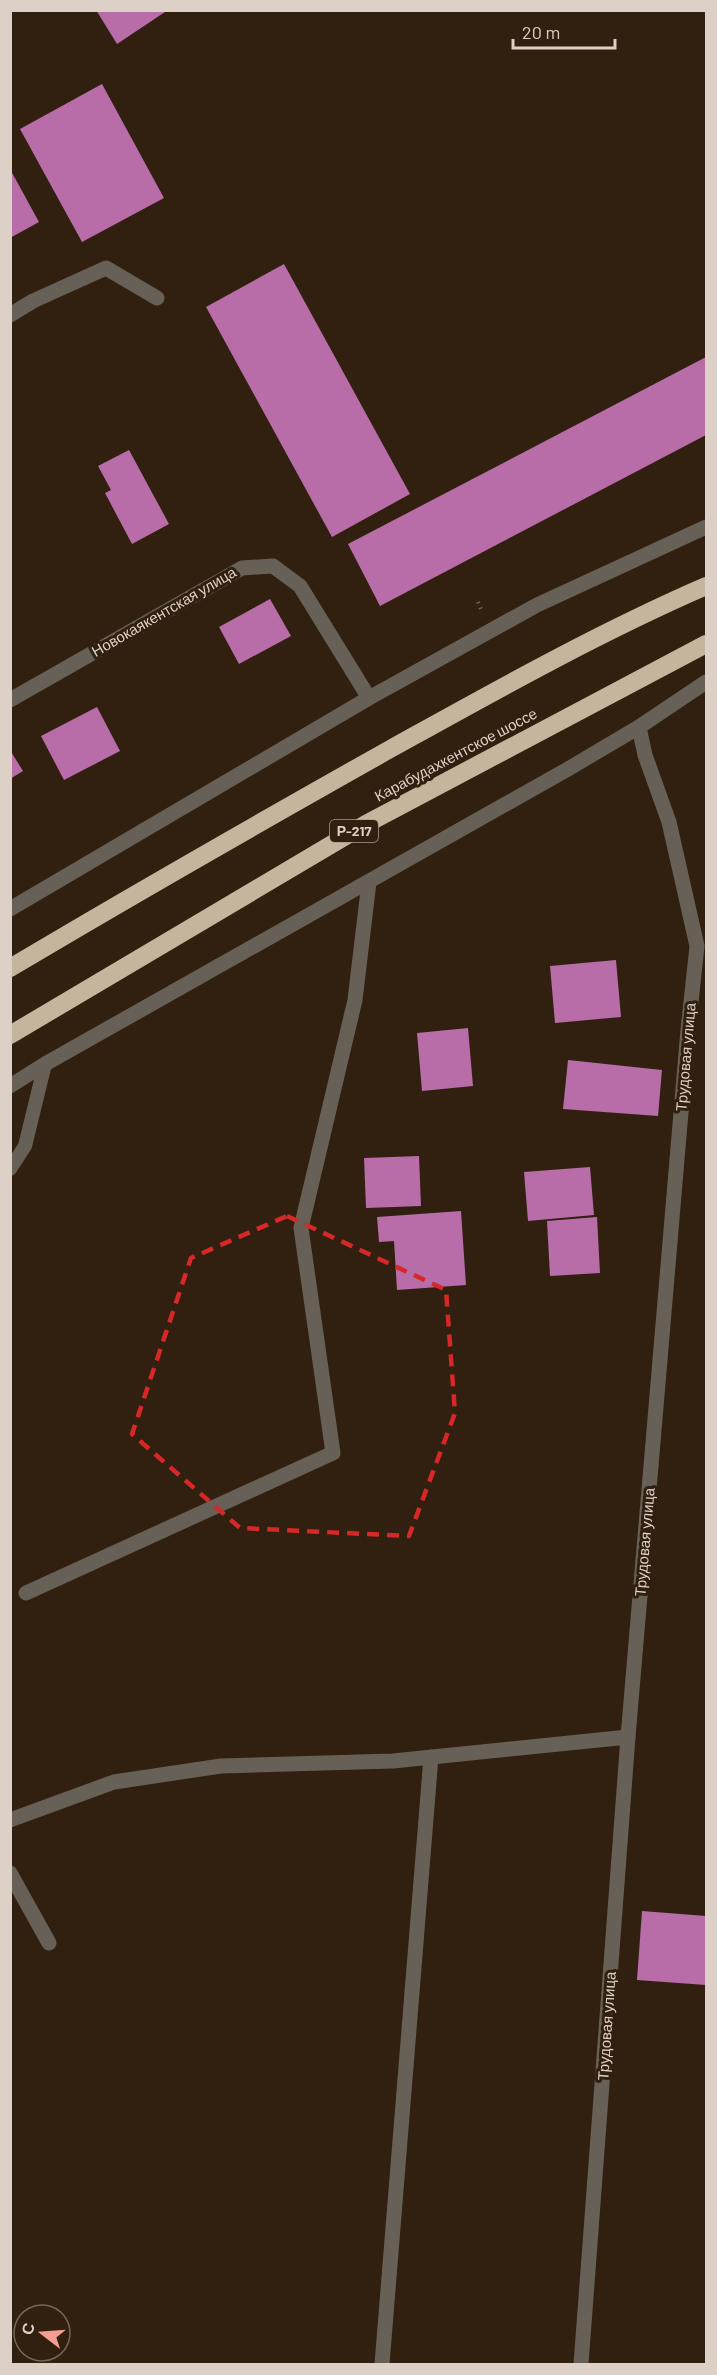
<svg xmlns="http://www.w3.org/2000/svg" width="717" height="2375" font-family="Barlow,sans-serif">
<rect width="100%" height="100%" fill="#311f0f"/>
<g fill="#b86da8">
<polygon points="96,10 168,10 117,44"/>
<polygon points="102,84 164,198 82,242 20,129"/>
<polygon points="10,169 39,222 10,238"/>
<polygon points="284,264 410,494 332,537 206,307"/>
<polygon points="706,357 706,435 380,606 348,544"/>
<polygon points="129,450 169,524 132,544 105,493 111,490 98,466"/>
<polygon points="270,599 291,636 239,664 219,627"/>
<polygon points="97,707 120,751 64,780 41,736"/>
<polygon points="10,750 23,771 10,779"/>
<polygon points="616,960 621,1017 555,1023 550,966"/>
<polygon points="468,1028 473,1086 422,1091 417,1033"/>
<polygon points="568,1060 662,1070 658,1116 563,1109"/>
<polygon points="419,1156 421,1206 366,1208 364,1158"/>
<polygon points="590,1167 594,1215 528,1221 524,1172"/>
<polygon points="461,1211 466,1285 397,1290 394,1241 379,1242 377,1217"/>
<polygon points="597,1217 600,1273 550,1276 547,1221"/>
<polygon points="642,1911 706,1916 706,1985 637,1980"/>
</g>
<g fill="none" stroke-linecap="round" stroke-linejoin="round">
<polyline stroke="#736355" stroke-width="4" stroke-dasharray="1.5 4.5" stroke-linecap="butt" points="478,602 481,609"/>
<polyline stroke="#666056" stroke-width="14" points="10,1169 25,1146 45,1064"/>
<g stroke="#666056" stroke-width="15">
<polyline points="10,315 33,301 106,268 157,298"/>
<polyline points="10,700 242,568 273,566 300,586 369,698"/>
<polyline points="10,909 369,698 537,605 706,527"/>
<polyline points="10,1086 45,1064 568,769 639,727 706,682"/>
<polyline points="26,1593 333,1453 301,1228 355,1000 369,882"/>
<polyline points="10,1820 114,1782 221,1766 393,1761 628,1737"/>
<polyline points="10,1873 49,1943"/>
<polyline points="382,2364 431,1757"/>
<polyline points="581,2364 628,1737 688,1030 697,946 669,822 645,755 639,727"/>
</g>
<g stroke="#c3b69c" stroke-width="18">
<path d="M10,968C136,893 264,820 392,748C495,691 598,633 706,586"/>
<polyline points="10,1035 366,824 706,644"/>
</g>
</g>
<path fill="none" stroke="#d62828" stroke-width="4.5" stroke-dasharray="12 8" stroke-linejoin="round" d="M287,1216L446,1290L455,1413L409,1536L240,1528L132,1434L191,1258Z"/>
<g text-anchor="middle" stroke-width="6" stroke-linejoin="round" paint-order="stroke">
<rect fill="#311f0f" stroke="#a99c90" stroke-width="1.5" x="330" y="820" width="48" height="22" rx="4.5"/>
<g font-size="14" font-weight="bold" fill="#ddd1c7">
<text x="354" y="836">Р-217</text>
</g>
<g font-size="15" fill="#ddd1c7" stroke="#311f0f">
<text transform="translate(164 612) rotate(-30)" y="5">Новокаякентская улица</text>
<text transform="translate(456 755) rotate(-28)" y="5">Карабудахкентское шоссе</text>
<text transform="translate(686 1057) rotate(-85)" y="5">Трудовая улица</text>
<text transform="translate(645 1542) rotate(-85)" y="5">Трудовая улица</text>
<text transform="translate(607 2026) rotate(-86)" y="5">Трудовая улица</text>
</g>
</g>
<rect width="717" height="2375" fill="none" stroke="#ddd1c7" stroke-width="24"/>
<g transform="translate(42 2333) rotate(287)"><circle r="28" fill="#311f0f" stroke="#766659" stroke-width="1.5"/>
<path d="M0-4.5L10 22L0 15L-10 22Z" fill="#f59d8e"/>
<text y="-9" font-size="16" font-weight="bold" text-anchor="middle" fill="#ddd1c7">С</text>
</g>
<path d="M513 39v9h102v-9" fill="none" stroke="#ddd1c7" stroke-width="3"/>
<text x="522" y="39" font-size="18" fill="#ddd1c7" stroke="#311f0f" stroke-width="4.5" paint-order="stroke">20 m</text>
</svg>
